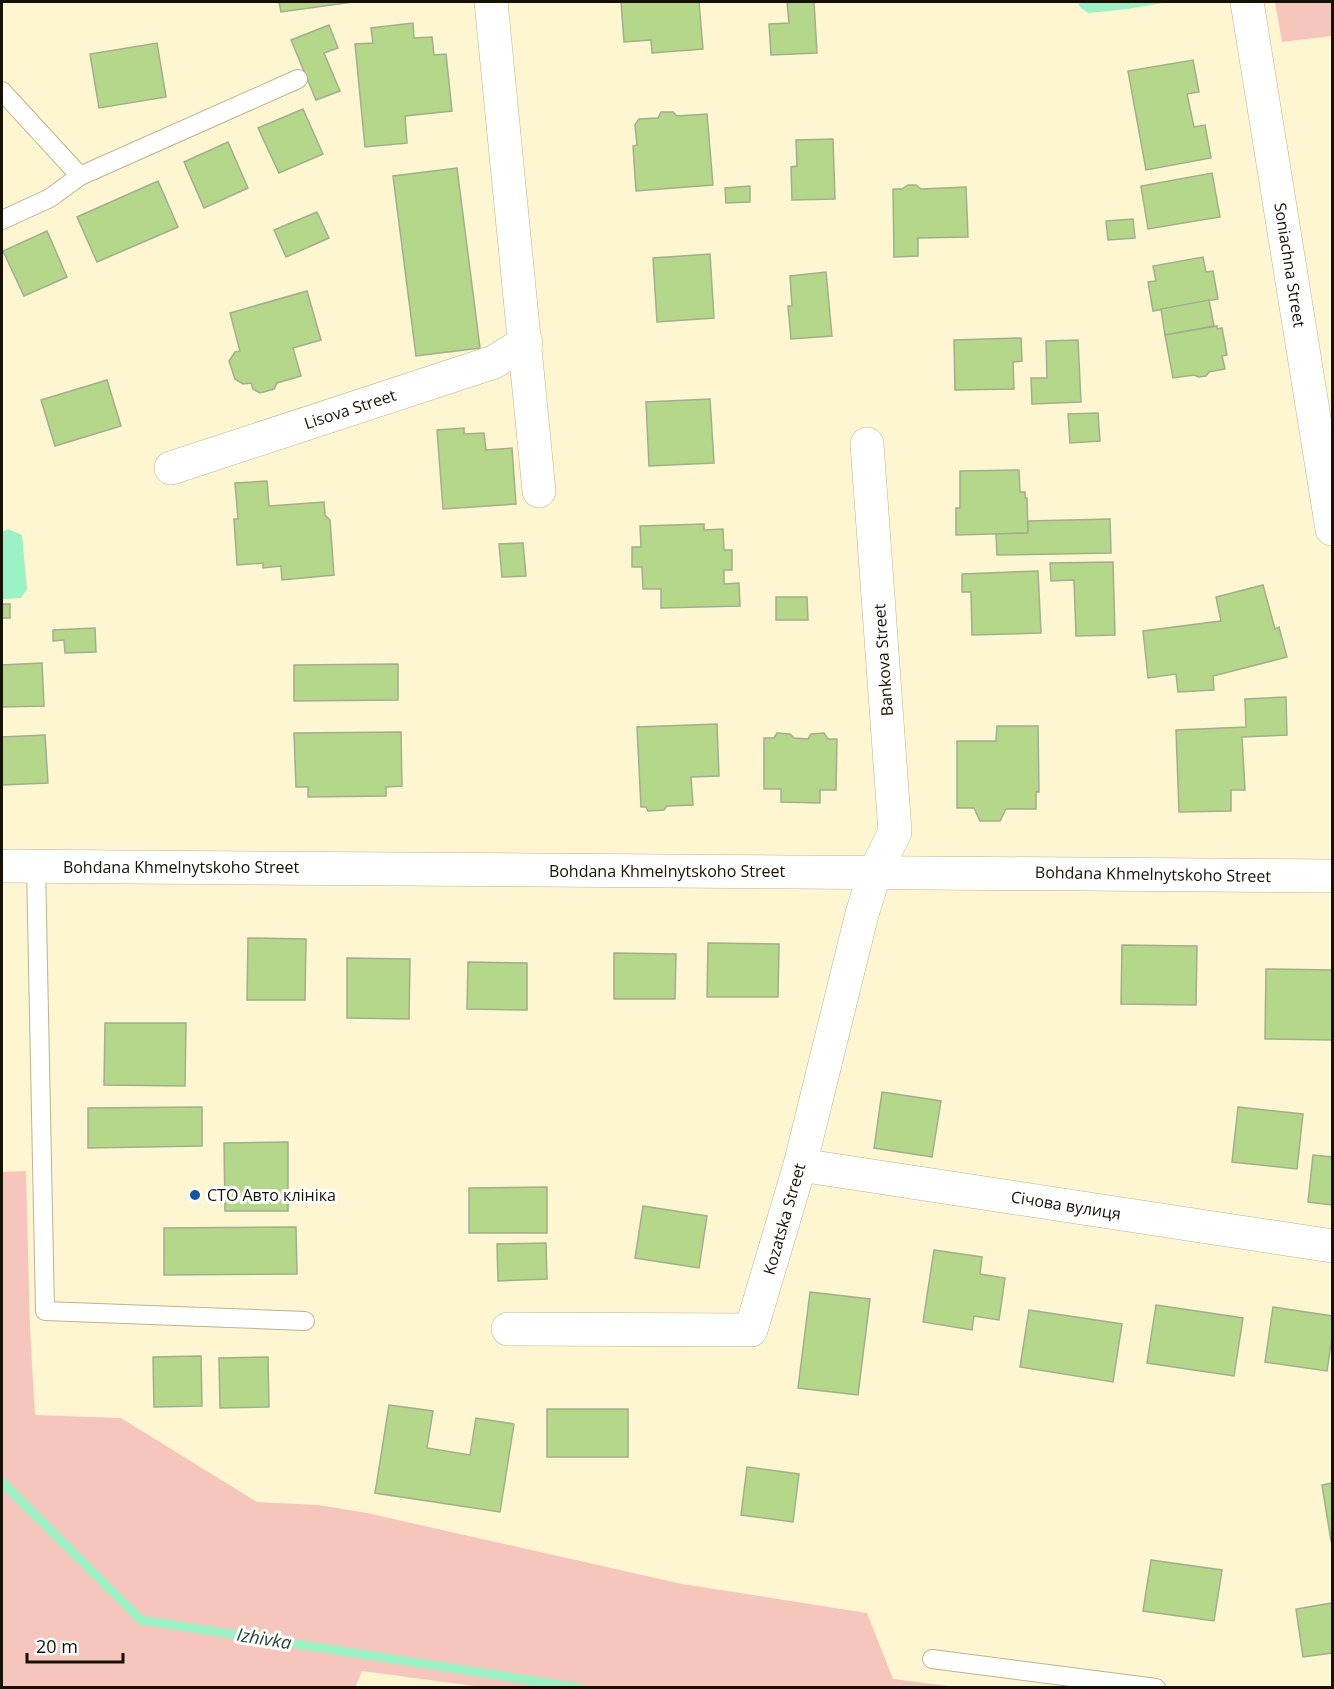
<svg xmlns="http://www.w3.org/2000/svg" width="1334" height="1689" font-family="'Open Sans',sans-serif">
<rect width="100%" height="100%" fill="#fef5d1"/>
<g fill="#f6c6bd">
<polygon points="1275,2 1332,2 1332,36 1282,42"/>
<polygon points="26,1171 30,1329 35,1415 121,1418 257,1502 319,1505 367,1513 682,1584 867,1613 893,1679 957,1687 489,1688 362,1671 355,1688 2,1687 2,1172"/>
</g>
<g fill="#9af3c4">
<polygon points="1078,2 1169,2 1127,9 1088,13 1080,7"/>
<polygon points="8,529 22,535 27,589 21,598 2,599 2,532"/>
</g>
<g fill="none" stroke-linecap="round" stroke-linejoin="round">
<polyline stroke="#9af3c4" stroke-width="9" points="2,1482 141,1620 581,1688"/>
</g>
<g fill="#b5d789" stroke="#a0af8f" stroke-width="1.5">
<polygon points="279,2 353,2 281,12"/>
<polygon points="621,2 699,2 703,49 652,53 651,40 624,42"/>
<polygon points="787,2 814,2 817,53 771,55 769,24 789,23"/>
<polygon points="413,23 414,38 432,37 434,55 446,54 452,111 405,116 407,143 365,147 355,44 373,43 371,28"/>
<polygon points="329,25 338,48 324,53 340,91 316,100 291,40"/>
<polygon points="157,43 166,97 99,108 90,54"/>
<polygon points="1193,60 1199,92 1187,94 1194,127 1205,125 1211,158 1146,170 1128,71"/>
<polygon points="303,109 323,154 279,173 258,128"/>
<polygon points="661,112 673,112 677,116 707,114 713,185 636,191 633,146 637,145 635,125 639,119 658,118"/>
<polygon points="833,139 835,199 792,200 791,167 797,166 796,140"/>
<polygon points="228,142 248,188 204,208 184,162"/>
<polygon points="457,168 480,348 416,356 393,176"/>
<polygon points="1212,173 1220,217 1148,229 1141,186"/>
<polygon points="158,181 178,227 97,262 77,217"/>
<polygon points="908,185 916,185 921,189 966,187 968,237 918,238 918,256 894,257 893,189 902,189"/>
<polygon points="750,186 750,202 726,203 725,188"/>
<polygon points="317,212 329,238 286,257 274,230"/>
<polygon points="1133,219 1135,238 1108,240 1106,221"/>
<polygon points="47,231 67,277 24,296 3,251"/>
<polygon points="710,254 714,318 657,322 653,258"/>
<polygon points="1203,257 1206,272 1213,271 1218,299 1153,311 1148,282 1156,281 1153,266"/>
<polygon points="826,272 832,336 791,339 788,306 792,306 790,276"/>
<polygon points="307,291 321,340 293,348 301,376 277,383 274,389 260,393 253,389 251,383 243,384 235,379 229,361 235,352 240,351 230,313"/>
<polygon points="1209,300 1214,326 1165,335 1161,309"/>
<polygon points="1217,326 1217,329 1222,328 1227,355 1222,356 1225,369 1209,372 1206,376 1199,377 1194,375 1173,378 1165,335"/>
<polygon points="1021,338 1022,361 1013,362 1014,389 955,390 954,340"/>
<polygon points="1078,340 1081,402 1032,404 1031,378 1047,378 1046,341"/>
<polygon points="107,380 121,426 55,446 41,400"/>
<polygon points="710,399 714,463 649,466 646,402"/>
<polygon points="1098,413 1100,441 1070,443 1068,414"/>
<polygon points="464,428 464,434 484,433 486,450 512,448 516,504 443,509 437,430"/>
<polygon points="1019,470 1020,492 1025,492 1025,498 1027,498 1028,533 956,535 956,508 960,508 960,471"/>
<polygon points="267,481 269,506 324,502 325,515 330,520 334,575 282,580 281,566 263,568 263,563 237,565 234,519 238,519 235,483"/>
<polygon points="1110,519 1111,553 997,555 996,534 1028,533 1028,521"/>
<polygon points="704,524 704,530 723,529 724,550 732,550 732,570 724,570 724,584 739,583 740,606 661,608 661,589 643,589 642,567 632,567 632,547 641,547 640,526"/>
<polygon points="523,543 526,576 502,577 499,544"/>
<polygon points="1113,562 1115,635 1076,636 1074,580 1051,581 1050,563"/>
<polygon points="1038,571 1041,633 972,635 971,592 962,592 962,574"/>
<polygon points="1263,585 1275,629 1279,627 1287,657 1213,676 1214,690 1178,692 1176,674 1148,678 1143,631 1221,621 1216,597"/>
<polygon points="776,597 807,597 808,620 776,620"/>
<rect x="2" y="604" width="8" height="14"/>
<polygon points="95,628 96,652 65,653 64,640 53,641 53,630"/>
<polygon points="42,663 44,706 2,707 2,665"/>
<polygon points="398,664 398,700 294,701 294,665"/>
<polygon points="1286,697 1287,735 1242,737 1245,790 1231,790 1231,811 1179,812 1176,730 1246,727 1245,699"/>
<polygon points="717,724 719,776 691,777 693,805 667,806 664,810 648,811 646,807 641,807 637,727"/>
<polygon points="997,726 1038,726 1039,792 1036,792 1036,809 1006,809 1000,821 980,821 974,808 957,808 957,741 996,741"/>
<polygon points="401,732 402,786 386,787 386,796 308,797 308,787 296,787 294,733"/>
<polygon points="777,733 790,734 794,738 808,739 811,734 824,733 828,739 837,739 836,790 820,790 820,803 781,802 781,789 764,789 764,738 774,738"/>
<polygon points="45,735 48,783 2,785 2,737"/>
<polygon points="248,938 306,939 305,1000 247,1000"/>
<polygon points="708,943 779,944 778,997 707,997"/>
<polygon points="1122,945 1197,946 1196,1005 1121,1004"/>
<polygon points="614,953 676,954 675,999 614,999"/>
<polygon points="347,958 410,959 409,1019 347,1018"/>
<polygon points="468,962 527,963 527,1010 467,1009"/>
<polygon points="1266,969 1332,970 1332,1040 1265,1039"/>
<polygon points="105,1023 186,1023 185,1086 104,1085"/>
<polygon points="882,1092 941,1101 932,1157 874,1148"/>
<polygon points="202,1107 202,1146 88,1148 88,1108"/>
<polygon points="1238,1107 1303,1114 1297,1169 1232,1162"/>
<polygon points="288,1142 288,1211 225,1211 224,1143"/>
<polygon points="1313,1155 1332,1157 1332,1205 1308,1202"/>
<polygon points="547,1187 547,1233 469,1233 469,1188"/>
<polygon points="643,1206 707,1216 699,1268 635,1258"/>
<polygon points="296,1227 297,1274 164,1275 164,1228"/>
<polygon points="546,1243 547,1279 498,1281 497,1244"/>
<polygon points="934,1250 982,1257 980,1274 1005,1278 999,1320 974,1316 972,1330 923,1322"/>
<polygon points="810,1292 870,1299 858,1395 798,1388"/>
<polygon points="1156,1305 1243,1318 1234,1376 1147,1363"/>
<polygon points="1273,1307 1332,1316 1332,1337 1327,1371 1265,1362"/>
<polygon points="1029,1310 1122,1324 1113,1382 1020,1367"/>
<polygon points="201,1356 202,1406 154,1407 153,1357"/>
<polygon points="268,1357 269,1407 220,1408 219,1358"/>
<polygon points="389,1405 433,1411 427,1448 470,1455 476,1418 514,1424 500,1512 375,1493"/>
<rect x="547" y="1409" width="81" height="48"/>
<polygon points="747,1467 799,1474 793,1522 741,1515"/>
<polygon points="1332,1483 1332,1541 1331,1541 1322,1485"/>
<polygon points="1151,1560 1222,1570 1214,1621 1143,1611"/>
<polygon points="1332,1603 1332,1653 1303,1657 1296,1609"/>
</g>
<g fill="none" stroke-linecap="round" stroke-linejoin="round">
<g stroke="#bcb391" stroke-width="20">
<g id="service">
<polyline points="2,91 80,176"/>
<polyline points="2,220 50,198 80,176 298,79"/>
<polyline points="36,866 45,1311 305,1321"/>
<polyline points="932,1659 1156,1688"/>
</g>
</g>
<g stroke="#bcb391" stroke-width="34">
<g id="minor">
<polyline points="491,2 539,491"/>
<polyline points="1247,2 1332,529"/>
<polyline points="171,468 494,362 526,342"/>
<polyline points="2,866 1332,876"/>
<polyline points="800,1165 1332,1246"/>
<polyline points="508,1329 751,1330 800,1165 862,914 875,872 895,832 867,444"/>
</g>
</g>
<use href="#service" stroke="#fff" stroke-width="18"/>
<use href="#minor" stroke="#fff" stroke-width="33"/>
</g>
<circle fill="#1654a5" stroke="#fff" stroke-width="2" cx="195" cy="1195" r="6"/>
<g text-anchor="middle" stroke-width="6" stroke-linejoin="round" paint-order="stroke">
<g font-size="16" fill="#151105" stroke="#fff">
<text transform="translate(1290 265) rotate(81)" y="6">Soniachna Street</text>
<text transform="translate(350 409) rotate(-18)" y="6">Lisova Street</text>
<text transform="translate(883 660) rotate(-94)" y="6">Bankova Street</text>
<text x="181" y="873">Bohdana Khmelnytskoho Street</text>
<text x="667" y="877">Bohdana Khmelnytskoho Street</text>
<text transform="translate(1153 874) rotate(1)" y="6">Bohdana Khmelnytskoho Street</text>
<text transform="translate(1066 1205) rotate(9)" y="6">Січова вулиця</text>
<text transform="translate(784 1219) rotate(-74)" y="6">Kozatska Street</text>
</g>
<g font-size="16" fill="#151105" stroke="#fff" text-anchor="start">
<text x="207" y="1201">СТО Авто клініка</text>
</g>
<g font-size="18" font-style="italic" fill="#1e4431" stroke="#fff">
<text transform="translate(264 1639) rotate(9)" y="6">Izhivka</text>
</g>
</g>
<rect width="1334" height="1689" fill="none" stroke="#151105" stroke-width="6"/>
<path d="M27 1653v9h96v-9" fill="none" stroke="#151105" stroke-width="3"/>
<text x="36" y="1653" font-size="18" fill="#151105" stroke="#ffffff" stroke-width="4.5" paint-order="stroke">20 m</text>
</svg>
